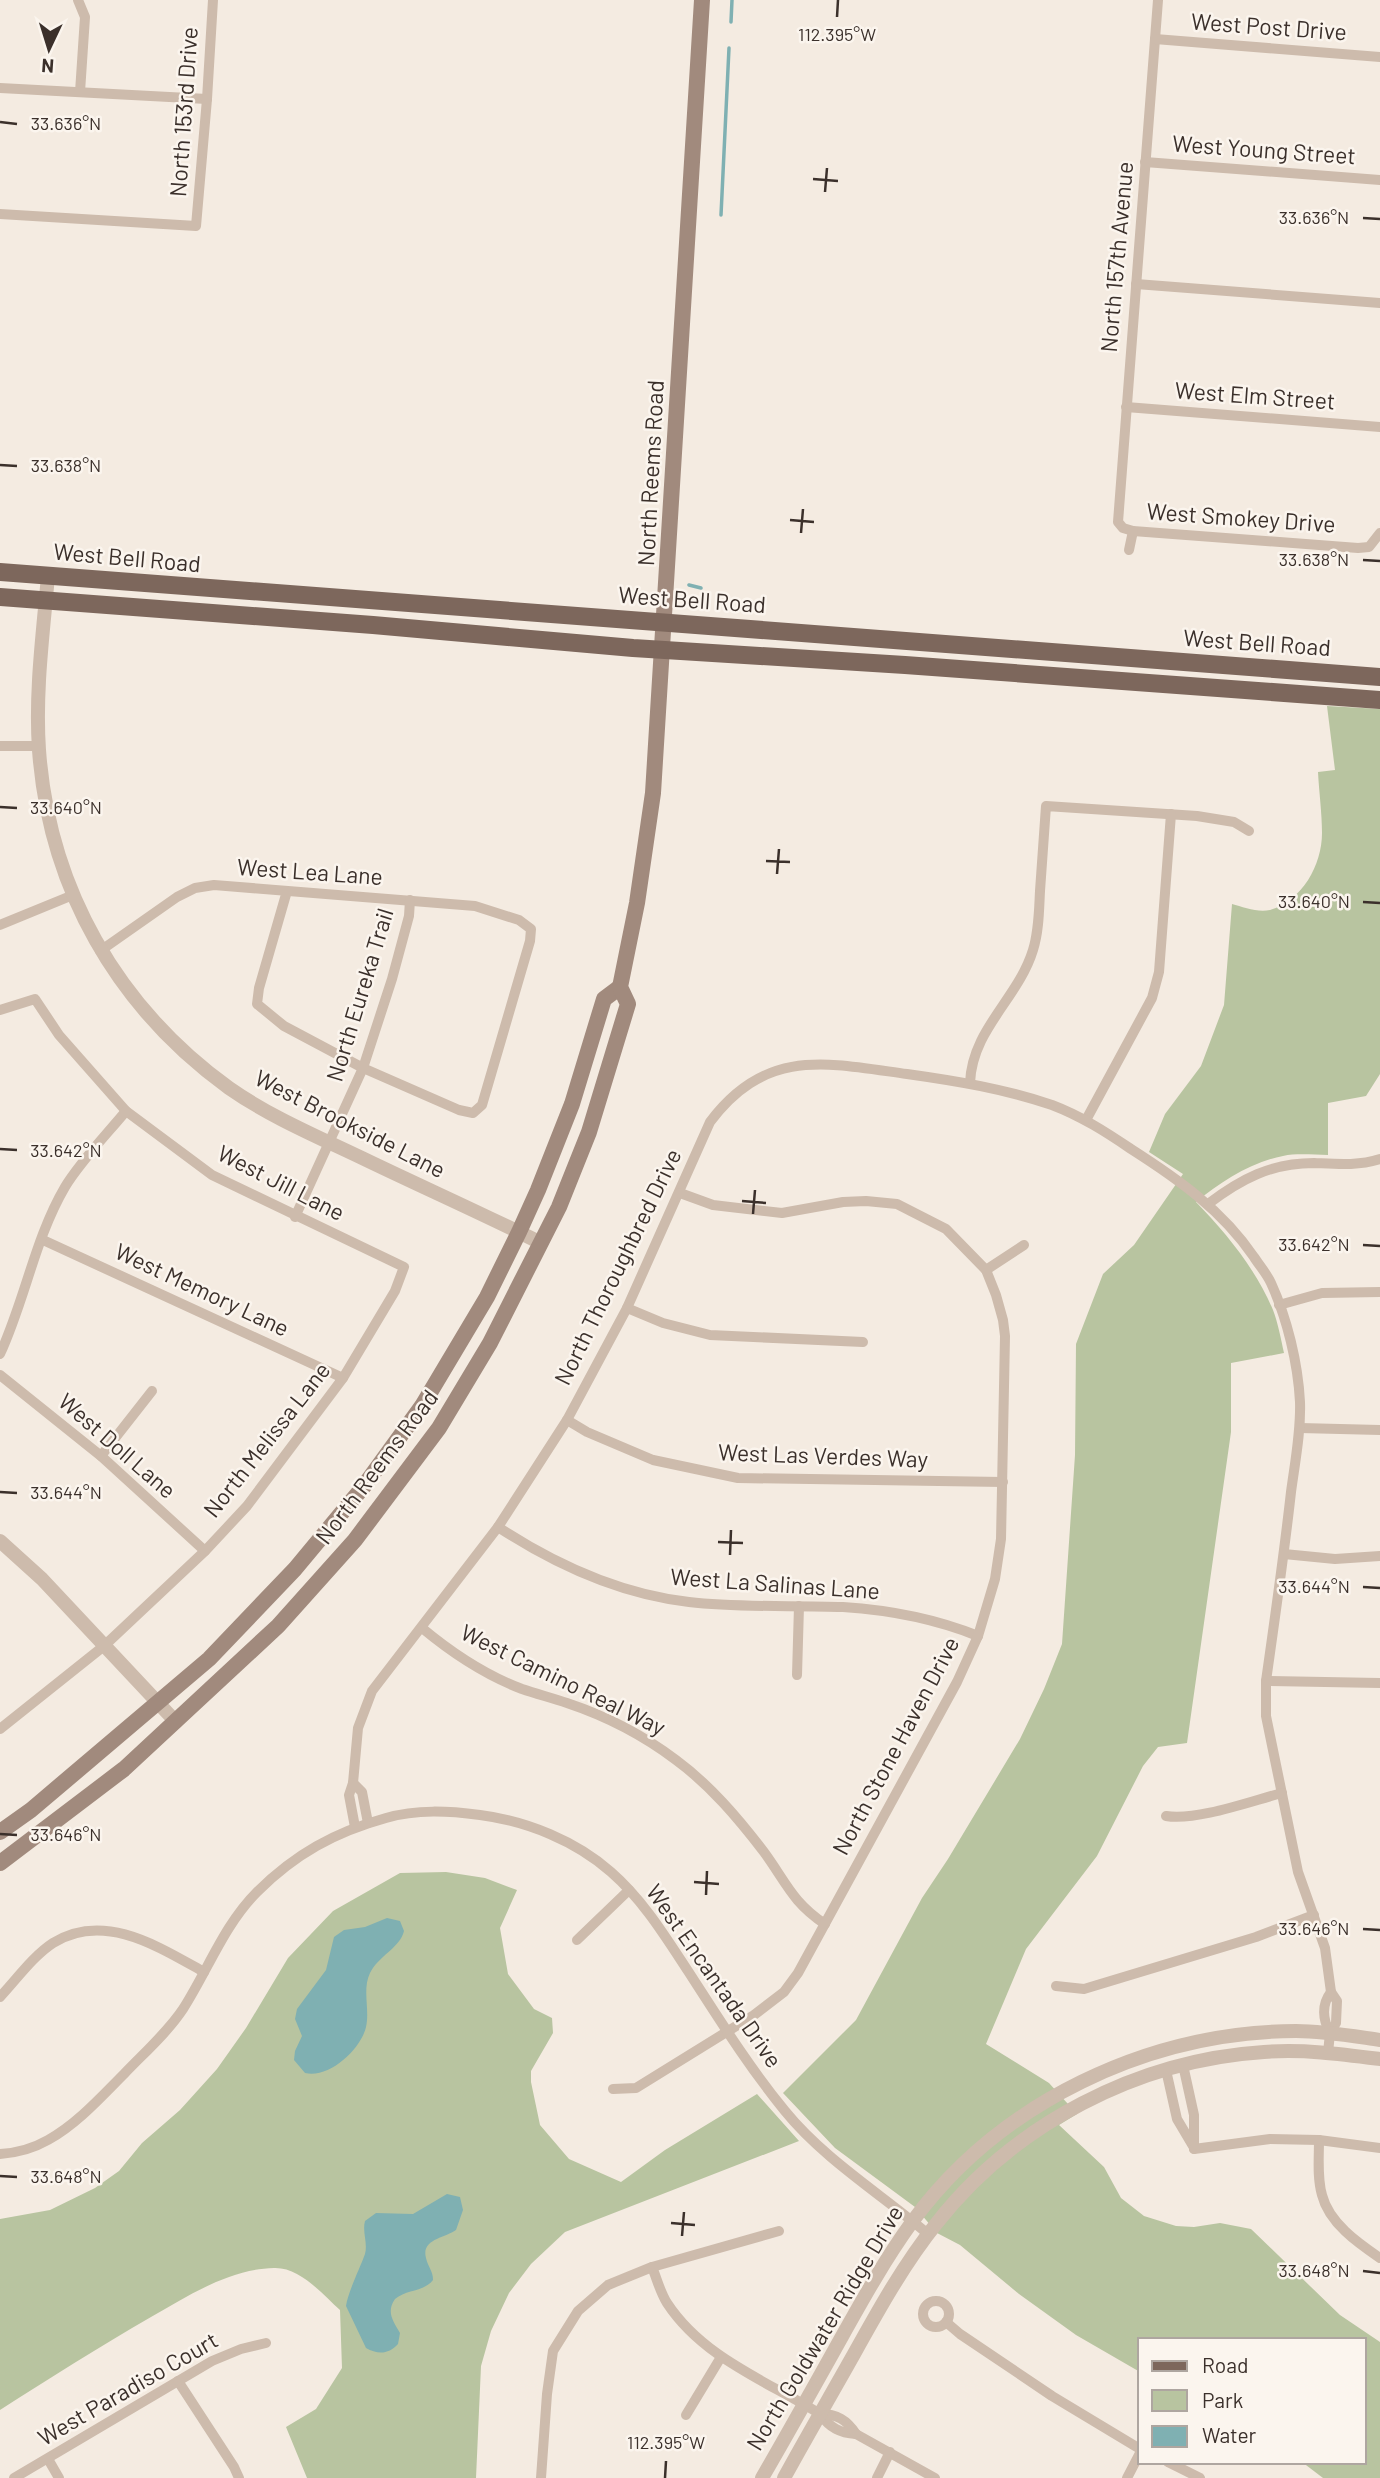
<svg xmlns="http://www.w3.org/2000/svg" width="1380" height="2478" font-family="Barlow,sans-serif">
<rect width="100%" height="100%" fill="#f4ebe1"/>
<g fill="#b8c4a0">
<path d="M1327,706L1380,709V1074L1366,1096L1328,1103V1155C1314,1155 1297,1153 1283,1156C1251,1162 1221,1182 1196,1202C1227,1234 1255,1268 1273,1310C1278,1323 1281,1339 1284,1353L1231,1363V1432L1187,1743L1158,1747L1143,1766L1097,1856L1026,1949L986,2044L1049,2083L1077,2114L1059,2125L1104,2167L1121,2198L1144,2216L1176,2226L1194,2227L1220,2223L1251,2229L1340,2315L1380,2342V2478H1323L1302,2462H1364V2340H1140V2372L1076,2335L1019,2294L960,2245L937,2233L915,2207L835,2148L783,2093L856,2020L922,1898L948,1859L1020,1739L1044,1689L1062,1644L1075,1455L1076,1344L1103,1274L1134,1245L1183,1174L1149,1152L1165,1114L1201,1066L1224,1005L1232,904C1243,907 1258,913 1270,910C1302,901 1322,865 1322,833C1322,813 1319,792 1318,772L1335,770Z"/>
<path d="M446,1872L485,1878L517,1890L500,1928L508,1974L534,2009L552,2018L553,2033L531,2071V2082L540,2125L569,2159L621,2182L665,2150L757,2094L799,2141L565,2232L531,2264L509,2293L491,2331L481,2366L476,2478H307L286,2427L316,2409L342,2368L340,2310C322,2294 300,2267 274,2268C229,2269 188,2296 151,2317C99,2347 50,2378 0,2410V2219L50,2210L95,2188L119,2171L142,2143L180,2110L217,2069L246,2028L288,1958L333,1911L400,1873Z"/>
</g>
<g fill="#7fb0b2">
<path d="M387,1918L400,1921L404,1931C400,1948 378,1956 370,1973C362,1990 370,2009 366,2027C361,2049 329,2079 305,2073L294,2060L295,2051L302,2036L295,2019L297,2009L326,1970L334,1937L344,1930L365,1927Z"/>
<path d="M447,2194L460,2197L463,2210L456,2230C445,2238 421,2239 426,2258C428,2267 433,2271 433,2280C424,2292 407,2289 395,2299C386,2312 393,2321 400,2333L398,2344C389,2354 378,2355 366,2348L346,2306C348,2292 360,2268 365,2254C368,2243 362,2232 365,2221L376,2213L413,2214Z"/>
</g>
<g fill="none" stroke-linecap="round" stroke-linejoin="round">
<g stroke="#7fb0b2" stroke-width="3.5">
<polyline points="731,22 732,0"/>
<polyline points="721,215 729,48"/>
<polyline points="689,585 701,588"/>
</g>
<g stroke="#cdbbac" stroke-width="10">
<polyline points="78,0 85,17 80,92"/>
<polyline points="1158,0 1118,522 1123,528 1133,531 1358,548 1369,547 1380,533"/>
<polyline points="1155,39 1380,57"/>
<polyline points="0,88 207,99"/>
<polyline points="1145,162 1380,180"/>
<polyline points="0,214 196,226 207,99 213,0"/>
<polyline points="1136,284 1380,303"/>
<polyline points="1126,407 1380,427"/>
<polyline points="1129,550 1133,531"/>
<polyline points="0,746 39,746"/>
<polyline points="0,925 73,895"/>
<polyline points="100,951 177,897 195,888 214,885 475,906 519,920 531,929 530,941 482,1105 473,1113 459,1110 363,1068 284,1026 257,1004 259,988 287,891"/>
<polyline points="0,1010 35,999 59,1035 126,1111 212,1175 404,1267 395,1291 343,1378 247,1506 205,1551 104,1646 0,1729"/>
<path d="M970,1083C972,1029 1018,999 1033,950C1039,931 1039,910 1040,891C1042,863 1044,834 1046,806L1197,816L1234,822L1249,831"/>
<polyline points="1086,1120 1152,998 1159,972 1171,814"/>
<path d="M1208,1204C1241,1179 1271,1163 1314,1163C1337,1164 1358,1166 1380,1159"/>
<polyline points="295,1217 363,1068 392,979 409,916 410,900"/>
<polyline points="43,1240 343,1378"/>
<polyline points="986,1270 1024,1245"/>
<polyline points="1279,1305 1322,1293 1380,1292"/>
<polyline points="627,1308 663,1323 710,1335 863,1342"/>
<path d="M0,1354C25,1300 35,1238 65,1187C80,1162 107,1134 126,1111"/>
<polyline points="0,1375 101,1456 205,1551"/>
<polyline points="567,1420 587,1432 653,1460 738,1478 1003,1482"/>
<polyline points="1300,1428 1380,1430"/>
<polyline points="101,1456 152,1391"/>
<path d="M498,1527C556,1565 619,1594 689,1602C740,1608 792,1605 843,1607C889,1610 936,1619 978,1636"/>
<polyline points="1284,1554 1335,1559 1380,1556"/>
<path d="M422,1628C452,1653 485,1675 522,1689C537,1694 552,1698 567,1703C606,1716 643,1735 676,1760C710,1785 738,1818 764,1852C786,1882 792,1902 825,1924"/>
<polyline points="797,1675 799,1606"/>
<polyline points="1266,1681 1380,1683"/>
<path d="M353,1783L358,1728L372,1691L498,1527L567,1420L627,1308L710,1122C766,1047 827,1063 907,1074C957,1081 1005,1089 1052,1105C1081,1116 1106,1132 1131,1149C1178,1179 1222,1210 1254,1257C1259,1265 1267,1274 1271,1283C1287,1318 1298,1363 1300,1402C1301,1432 1295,1462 1291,1492C1284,1555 1275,1618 1266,1681V1716L1298,1872L1325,1948L1331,1992L1337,2001L1336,2023L1330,2033L1328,2053"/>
<path d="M1166,1816C1197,1821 1251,1801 1282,1793"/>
<polyline points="355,1827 349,1795 353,1783 362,1792 368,1823"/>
<polyline points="577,1940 629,1890"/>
<polyline points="1056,1986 1084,1989 1256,1937 1314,1915"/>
<path d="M0,1997C16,1980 33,1956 53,1943C104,1911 159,1947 204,1972"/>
<path d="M1330,2033C1323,2020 1321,2005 1331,1992"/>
<polyline points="1183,2065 1194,2115 1194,2149"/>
<polyline points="1166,2070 1177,2119 1193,2146"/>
<polyline points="613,2089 636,2088 754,2015 784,1992 798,1973 957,1682 978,1636 995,1579 1001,1539 1005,1336 1003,1320 996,1295 986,1270 946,1229 897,1204 866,1201 843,1202 782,1213 713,1205 680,1193"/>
<path d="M1319,2140C1319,2158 1317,2178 1322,2195C1329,2223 1358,2243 1380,2258"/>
<polyline points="1194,2149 1270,2139 1319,2140 1380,2148"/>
<path d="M0,2154C16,2153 34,2148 48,2140C77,2124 101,2097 124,2074C144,2053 167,2033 183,2009C208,1970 224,1925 257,1892C295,1854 335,1832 386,1818C417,1809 449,1811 480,1815C527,1821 576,1841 611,1872C643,1900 665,1936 688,1971C719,2019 749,2067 785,2111C824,2159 881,2194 928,2234"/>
<path d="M652,2267C657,2279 660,2292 667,2303C703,2358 767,2381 820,2414C830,2428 840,2433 856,2434L935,2478"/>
<circle cx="936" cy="2314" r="13"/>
<polyline points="946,2322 960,2334 1052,2396 1140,2449"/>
<polyline points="178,2381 234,2467 239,2478"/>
<path d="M820,2414C837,2414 847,2420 856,2434"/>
<polyline points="686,2415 721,2357"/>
<polyline points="48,2459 59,2478"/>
<polyline points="1168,2462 1200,2478"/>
<polyline points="14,2478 212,2361 241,2349 266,2343"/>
<polyline points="541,2478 547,2394 553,2351 578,2311 608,2285 652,2267 779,2231"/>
<polyline points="877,2478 890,2452"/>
<polyline points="1127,2478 1140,2453"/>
</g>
<g stroke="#cdbbac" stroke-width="14">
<path d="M48,576C43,633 35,692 39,750C49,888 117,1007 229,1088C269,1116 316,1136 360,1157C420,1186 481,1213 541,1243"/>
<polyline points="0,1541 42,1579 176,1722"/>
<path d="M762,2478C787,2435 811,2392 835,2349C859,2306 883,2262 912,2222C1000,2102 1148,2032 1296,2031C1324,2031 1352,2036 1380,2040"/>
<path d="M784,2478C807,2436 831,2395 854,2354C879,2309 904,2264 936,2224C1014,2124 1138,2060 1264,2052C1303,2049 1341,2054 1380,2059"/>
</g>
<g stroke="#a18a7d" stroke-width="16">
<polyline points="0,1832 31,1810 209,1659 295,1569 364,1486 422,1406 487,1297 519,1232 538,1190 572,1104 604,999 620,987"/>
<polyline points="0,1863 124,1769 278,1626 355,1540 439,1428 490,1343 559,1207 589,1132 628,1004 620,987 637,903 653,793 702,0"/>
</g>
<g stroke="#7d675c" stroke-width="18">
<polyline points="0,572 1380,677"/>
<polyline points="0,597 373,625 633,648 905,665 1380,700"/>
</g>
</g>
<path fill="none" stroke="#3b302b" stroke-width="2.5" d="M837,17L838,0M0,122L17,124M813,179L838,181M825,192L827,168M1363,218L1380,219M0,465L17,466M790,520L814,522M801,533L803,509M1363,560L1380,561M0,807L17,808M766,861L790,862M777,874L779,849M1363,902L1380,903M0,1149L17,1150M742,1201L766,1203M753,1214L755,1190M1363,1245L1380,1246M0,1492L17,1493M718,1542L743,1543M730,1555L731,1530M1363,1587L1380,1588M0,1834L17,1835M694,1882L719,1884M706,1895L707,1871M1363,1929L1380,1930M0,2176L17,2177M671,2223L695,2225M682,2236L684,2212M1363,2271L1380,2273M665,2478L666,2461"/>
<g text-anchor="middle" stroke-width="5" stroke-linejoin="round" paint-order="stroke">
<g font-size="23" fill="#3b302b" stroke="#fbf5ee">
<text transform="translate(1269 27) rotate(4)" y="8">West Post Drive</text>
<text transform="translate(184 112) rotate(-86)" y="8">North 153rd Drive</text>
<text transform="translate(1264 150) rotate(4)" y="8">West Young Street</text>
<text transform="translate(1117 257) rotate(-85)" y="8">North 157th Avenue</text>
<text transform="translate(1255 396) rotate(4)" y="8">West Elm Street</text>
<text transform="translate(651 473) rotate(-87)" y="8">North Reems Road</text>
<text transform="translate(1241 518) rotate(4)" y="8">West Smokey Drive</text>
<text transform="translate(127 558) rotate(5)" y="8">West Bell Road</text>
<text transform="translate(692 600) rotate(4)" y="8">West Bell Road</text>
<text transform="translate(1257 643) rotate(4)" y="8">West Bell Road</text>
<text transform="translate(310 872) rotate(4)" y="8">West Lea Lane</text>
<text transform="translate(360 995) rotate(-73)" y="8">North Eureka Trail</text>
<text transform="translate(350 1124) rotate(27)" y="8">West Brookside Lane</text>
<text transform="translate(281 1183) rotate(27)" y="8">West Jill Lane</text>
<text transform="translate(618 1267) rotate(-64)" y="8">North Thoroughbred Drive</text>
<text transform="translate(202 1290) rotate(25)" y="8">West Memory Lane</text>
<text transform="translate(267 1440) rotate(-52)" y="8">North Melissa Lane</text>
<text transform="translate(117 1446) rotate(41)" y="8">West Doll Lane</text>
<text transform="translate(823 1456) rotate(2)" y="8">West Las Verdes Way</text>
<text transform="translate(377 1467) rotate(-53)" y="8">North Reems Road</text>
<text transform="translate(775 1584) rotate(4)" y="8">West La Salinas Lane</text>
<text transform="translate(563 1680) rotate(26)" y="8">West Camino Real Way</text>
<text transform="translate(896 1746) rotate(-62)" y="8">North Stone Haven Drive</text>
<text transform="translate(714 1976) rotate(55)" y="8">West Encantada Drive</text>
<text transform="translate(825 2328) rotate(-59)" y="8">North Goldwater Ridge Drive</text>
<text transform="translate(128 2389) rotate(-30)" y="8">West Paradiso Court</text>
</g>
</g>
<g font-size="18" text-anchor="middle" fill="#3b302b" stroke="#fbf5ee" stroke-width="5" stroke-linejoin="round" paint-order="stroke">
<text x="837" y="41">112.395°W</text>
<text x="66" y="130">33.636°N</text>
<text x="1314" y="224">33.636°N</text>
<text x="66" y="472">33.638°N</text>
<text x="1314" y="566">33.638°N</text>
<text x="66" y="814">33.640°N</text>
<text x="1314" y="908">33.640°N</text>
<text x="66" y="1157">33.642°N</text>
<text x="1314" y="1251">33.642°N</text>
<text x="66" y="1499">33.644°N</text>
<text x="1314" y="1593">33.644°N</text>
<text x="66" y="1841">33.646°N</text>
<text x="1314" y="1935">33.646°N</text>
<text x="66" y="2183">33.648°N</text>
<text x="1314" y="2277">33.648°N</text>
<text x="666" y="2449">112.395°W</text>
</g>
<rect x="1138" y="2338" width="228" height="126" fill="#fbf5ee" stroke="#aea6a0" stroke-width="2"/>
<rect x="1152" y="2361" width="35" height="10" fill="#7d675c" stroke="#aea6a0" stroke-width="2"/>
<text x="1202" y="2373" font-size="21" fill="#3b302b">Road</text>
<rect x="1152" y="2390" width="35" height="21" fill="#b8c4a0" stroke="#aea6a0" stroke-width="2"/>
<text x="1202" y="2408" font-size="21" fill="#3b302b">Park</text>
<rect x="1152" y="2426" width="35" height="21" fill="#7fb0b2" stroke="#aea6a0" stroke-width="2"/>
<text x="1202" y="2443" font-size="21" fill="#3b302b">Water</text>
<g transform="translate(49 49) rotate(184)" stroke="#fbf5ee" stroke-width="5" paint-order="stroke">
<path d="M0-5L12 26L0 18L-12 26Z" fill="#3b302b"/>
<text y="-10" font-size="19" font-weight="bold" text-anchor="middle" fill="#3b302b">N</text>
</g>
</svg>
